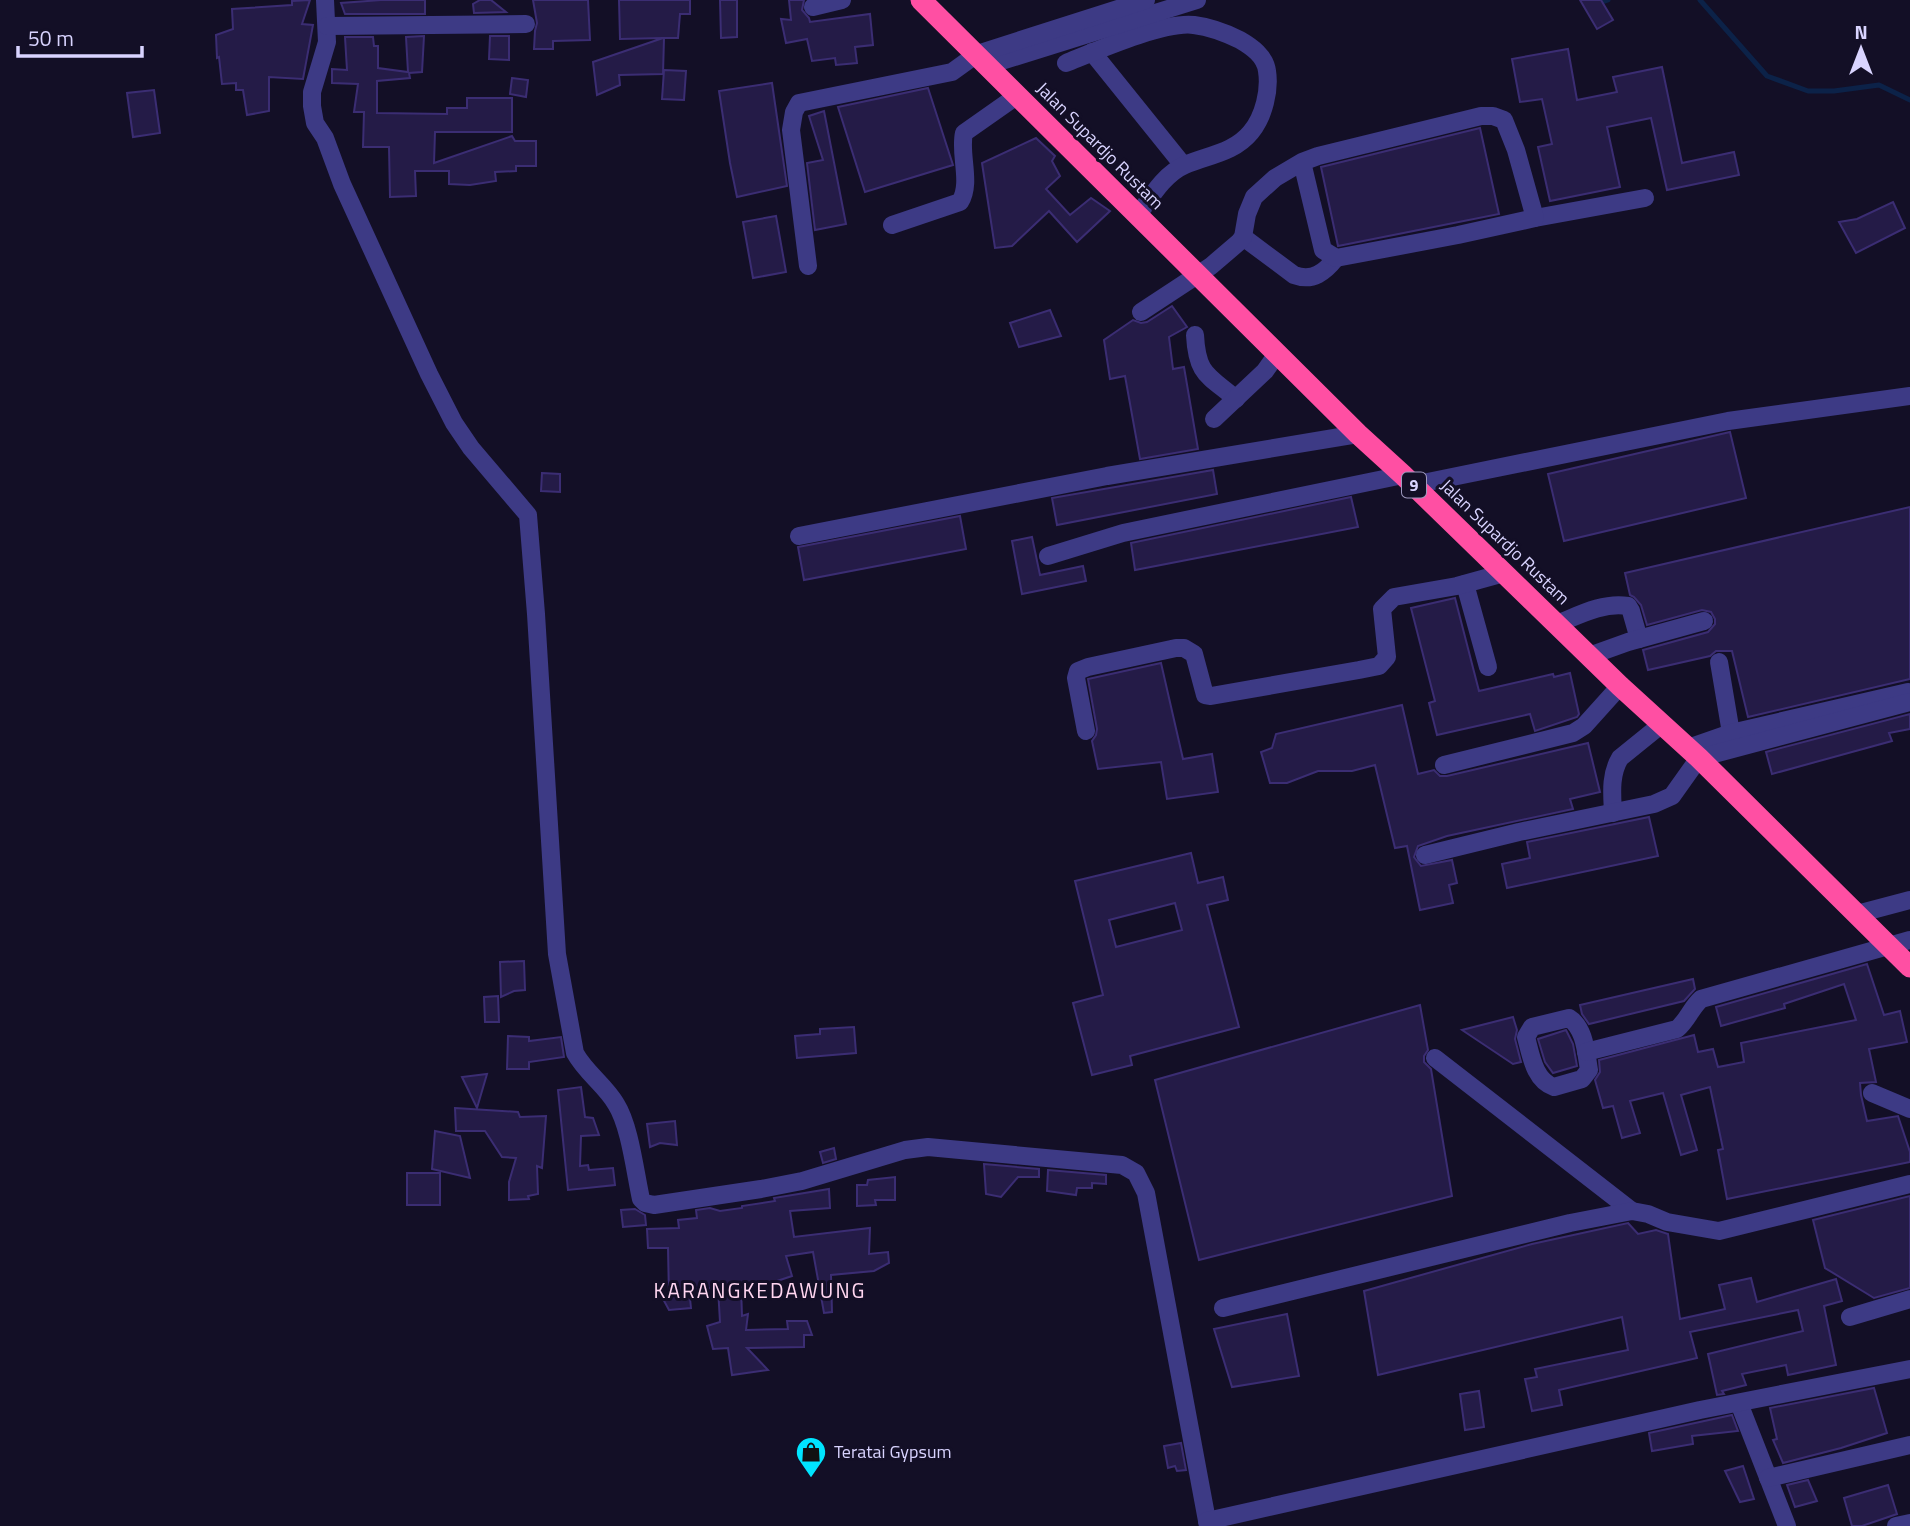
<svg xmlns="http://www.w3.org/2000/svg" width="1910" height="1526" font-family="'Titillium Web',sans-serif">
<rect width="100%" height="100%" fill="#130f26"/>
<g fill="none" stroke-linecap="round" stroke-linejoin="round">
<g stroke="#0c2248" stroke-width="5">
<polyline points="1589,0 1593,5 1608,0"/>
<polyline points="1700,0 1767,76 1808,91 1834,91 1879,85 1910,100"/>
</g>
</g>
<g fill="#241b47" stroke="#3b2d73" stroke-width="2" fill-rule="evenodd">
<polygon points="310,0 302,24 313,25 303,79 269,77 269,111 247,115 243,90 236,90 236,83 222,84 219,57 217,58 216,35 233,29 232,9 292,5 292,1"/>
<polygon points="381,0 425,0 425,14 345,14 341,3"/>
<polygon points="480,0 491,0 506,12 474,13 473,4"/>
<polygon points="533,0 588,0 590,40 553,41 553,49 534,49 535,31 537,23"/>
<polygon points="619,0 690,0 690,14 680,14 678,38 664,38 663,74 619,75 620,85 597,95 593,62 663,38 620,39"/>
<polygon points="720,0 737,0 737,37 721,38"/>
<polygon points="789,0 804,0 802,10 809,18 810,22 870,14 873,45 855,47 857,63 836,65 835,58 812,61 807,39 786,43 781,19 791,20"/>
<polygon points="1580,0 1601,0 1613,20 1597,29"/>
<polygon points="424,36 422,72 409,73 410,78 377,81 377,113 447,114 447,108 467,108 467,98 512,98 512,132 435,132 434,163 512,136 515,141 536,141 536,166 516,166 516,171 495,172 496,181 470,185 449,184 449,171 415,171 416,196 390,197 389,147 363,147 364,112 354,112 358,84 332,83 332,69 347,70 345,37 373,37 374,46 378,46 378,68 408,72 406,37"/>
<polygon points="490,36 509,36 509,60 489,59"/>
<polygon points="1568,49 1577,100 1617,92 1613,77 1662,67 1682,163 1734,152 1739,175 1667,190 1651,118 1607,127 1620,187 1550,201 1538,147 1552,144 1542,99 1520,102 1512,59"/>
<polygon points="664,70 686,71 684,100 662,99"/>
<polygon points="512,78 528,80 526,97 510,94"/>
<polygon points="772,83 787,186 737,197 730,163 719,91"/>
<polygon points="928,88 953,165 865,192 838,107"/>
<polygon points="154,90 160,133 133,137 127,93"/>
<polygon points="824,111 846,224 815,230 807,163 823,160 809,116"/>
<polygon points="1480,128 1499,214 1338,246 1321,167"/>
<polygon points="1036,138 1055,156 1052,161 1060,176 1046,189 1070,215 1091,198 1110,211 1077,242 1049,211 1012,246 995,248 982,163"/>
<polygon points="1893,202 1905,228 1856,253 1839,222 1857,219"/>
<polygon points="776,216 786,272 753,278 743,222"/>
<polygon points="1172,306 1187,327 1169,337 1173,369 1184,367 1198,449 1140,459 1125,376 1110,379 1104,340 1133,320 1141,323 1147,322"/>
<polygon points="1050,310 1061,336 1019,347 1010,323"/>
<polygon points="1730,432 1746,498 1564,541 1548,474"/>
<polygon points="1213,470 1217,494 1057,525 1052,498"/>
<polygon points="542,473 560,474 560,492 541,491"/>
<polygon points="1351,497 1358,527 1135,570 1131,543"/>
<polygon points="1910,507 1910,679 1748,717 1732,651 1716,651 1710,656 1648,670 1643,650 1708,632 1715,624 1715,619 1711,612 1702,610 1647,625 1641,605 1634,597 1630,595 1625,573"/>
<polygon points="960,516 966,549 804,580 798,547"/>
<polygon points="1032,537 1040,575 1083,566 1086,581 1022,594 1012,541"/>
<polygon points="1455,598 1479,691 1553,674 1554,677 1570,673 1579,714 1577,717 1535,731 1530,714 1437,735 1429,703 1435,701 1411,608"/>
<polygon points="1161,663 1183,759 1212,754 1218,792 1167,799 1161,762 1098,769 1092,741 1096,735 1097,729 1088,679"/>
<polygon points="1402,705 1418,774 1434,770 1440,776 1447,776 1588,743 1600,792 1570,799 1573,809 1447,836 1418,846 1414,857 1421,866 1452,860 1457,883 1449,885 1453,903 1420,910 1407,846 1395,848 1375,765 1352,771 1318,771 1287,783 1270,783 1261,752 1272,748 1276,734"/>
<polygon points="1910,714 1910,729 1889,733 1892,741 1772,774 1766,752"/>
<polygon points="1649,817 1658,856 1507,888 1502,864 1530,858 1527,842"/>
<path d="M1191,853L1198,883L1223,877L1228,900L1207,905L1239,1027L1130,1056L1132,1065L1092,1075L1073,1003L1103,995L1075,881ZM1175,903L1182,930L1116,947L1109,920Z"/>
<polygon points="524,961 525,990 514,991 501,997 500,962"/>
<polygon points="1867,964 1884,1015 1900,1011 1907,1042 1869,1049 1876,1082 1860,1083 1861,1095 1867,1121 1898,1116 1910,1152 1910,1162 1727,1199 1718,1150 1723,1149 1710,1087 1681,1095 1697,1150 1681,1155 1663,1093 1630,1101 1640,1133 1622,1138 1613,1106 1603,1108 1595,1080 1600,1072 1599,1060 1694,1035 1698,1052 1713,1049 1718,1067 1744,1062 1741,1043 1856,1020 1844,984 1784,1004 1785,1008 1721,1026 1716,1007"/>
<polygon points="1693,979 1695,989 1684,1001 1589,1024 1582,1014 1580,1005"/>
<polygon points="498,996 499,1022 485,1022 484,997"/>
<polygon points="1420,1005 1428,1050 1424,1056 1424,1062 1431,1069 1452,1196 1199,1260 1155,1080"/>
<polygon points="1513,1017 1517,1030 1515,1039 1521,1062 1513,1064 1462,1030"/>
<polygon points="854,1027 856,1053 797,1058 795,1036 820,1034 820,1029"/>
<polygon points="1566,1030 1573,1044 1577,1066 1553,1073 1545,1062 1538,1039"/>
<polygon points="508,1036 529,1037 529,1041 561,1037 564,1057 529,1062 529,1069 507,1069"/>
<polygon points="487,1074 477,1108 462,1077"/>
<polygon points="581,1087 585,1117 593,1118 599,1135 581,1136 580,1166 588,1165 589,1170 613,1168 615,1185 568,1190 558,1090"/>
<polygon points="455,1108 518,1112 520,1117 546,1116 542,1168 537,1166 538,1194 528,1196 529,1199 509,1200 509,1182 516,1158 502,1157 485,1131 456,1131"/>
<polygon points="675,1121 677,1145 660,1143 650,1147 647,1124"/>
<polygon points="435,1131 460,1136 470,1178 432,1169"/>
<polygon points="834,1148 836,1159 823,1163 820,1152"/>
<polygon points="984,1164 1039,1169 1039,1177 1018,1177 1001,1197 986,1194"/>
<polygon points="1048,1170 1106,1175 1106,1184 1092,1183 1092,1188 1077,1188 1076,1195 1047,1191"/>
<rect x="407" y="1173" width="33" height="32"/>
<polygon points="895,1177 895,1200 875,1200 876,1205 857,1206 857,1185 867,1185 868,1180"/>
<polygon points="829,1189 830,1208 790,1211 794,1237 870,1228 869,1254 888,1252 889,1263 874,1271 831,1275 832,1312 824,1313 813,1252 786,1256 792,1276 771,1283 741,1287 742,1316 748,1314 746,1330 788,1329 787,1321 807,1321 812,1335 804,1335 804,1347 747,1348 768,1370 732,1375 728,1348 713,1349 707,1326 720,1322 718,1288 689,1289 691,1308 669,1310 662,1297 669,1297 668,1248 648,1248 647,1229 679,1228 678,1220 697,1218 696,1210 710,1208 720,1211 742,1208 742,1206 775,1201 774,1198"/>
<polygon points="1910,1196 1910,1288 1874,1298 1825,1268 1813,1220"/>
<polygon points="635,1209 645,1215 646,1225 623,1227 621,1210"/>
<polygon points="1628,1223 1638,1234 1656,1230 1668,1234 1680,1319 1725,1309 1719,1285 1751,1278 1757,1302 1836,1279 1842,1301 1824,1306 1836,1365 1788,1375 1786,1365 1742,1374 1746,1385 1722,1391 1724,1394 1717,1395 1708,1354 1803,1331 1798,1310 1690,1332 1697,1358 1559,1390 1562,1405 1532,1411 1525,1379 1537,1377 1535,1369 1628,1350 1622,1317 1378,1375 1364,1291 1532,1244"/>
<polygon points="1287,1314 1299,1376 1232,1387 1214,1329"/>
<polygon points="1874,1388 1887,1433 1841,1448 1783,1463 1773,1440 1777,1439 1770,1408"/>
<polygon points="1479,1391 1484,1427 1465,1430 1460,1394"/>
<polygon points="1732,1415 1738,1431 1692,1436 1693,1444 1652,1451 1649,1433"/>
<polygon points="1181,1443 1186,1470 1177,1471 1175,1466 1168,1468 1164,1446"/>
<polygon points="1743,1466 1754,1499 1740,1502 1725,1471"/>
<polygon points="1808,1480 1817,1501 1795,1507 1787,1485"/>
<polygon points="1888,1485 1897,1514 1862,1526 1852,1526 1844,1498"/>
</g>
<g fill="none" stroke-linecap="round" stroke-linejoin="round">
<g stroke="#3d3a85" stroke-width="18">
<path d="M325,0L327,42L312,92V106L315,123L325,138L342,184L429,374L454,423L471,448L528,515L536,614L557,954L575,1053C586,1073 605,1085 616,1104C630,1126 635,1172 641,1199L645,1203L654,1205L761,1189L802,1181L905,1150L928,1147L1122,1165L1136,1173L1146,1193L1208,1526"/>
<polyline points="813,7 842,0"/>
<polyline points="327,26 526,24"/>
<polyline points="1092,52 1183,165"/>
<path d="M1066,63C1096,51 1164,21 1194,25C1210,27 1226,33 1240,40C1252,47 1265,56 1267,71C1270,90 1264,116 1251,132C1234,153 1208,155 1185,165C1164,174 1151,197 1138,215"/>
<polyline points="989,65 1197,0"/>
<polyline points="1535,218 1645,198"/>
<path d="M892,225L960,202C972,183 959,154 964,133L1018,95"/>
<path d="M1243,237L1294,275C1313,282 1325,272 1336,258"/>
<polyline points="808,266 791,130 794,112 799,103 952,72 977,54 1146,0"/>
<polyline points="1141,312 1211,266 1239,242 1243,237 1247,214 1254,197 1275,178 1302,162 1323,250 1336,258 1458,235 1535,218 1516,150 1504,120 1493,116 1481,116 1318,156 1302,162"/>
<path d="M1195,335C1197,375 1208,375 1236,399"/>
<polyline points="1214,419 1265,371 1277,354"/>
<polyline points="1413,485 1728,421 1910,396"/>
<polyline points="799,536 1107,476 1358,434"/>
<polyline points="1048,556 1123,533 1403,475"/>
<polyline points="1465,584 1488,667"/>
<path d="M1557,624C1579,615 1603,602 1628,606L1631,611L1639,639"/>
<polyline points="1589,656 1628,642 1704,621"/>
<polyline points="1719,662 1731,733"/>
<polyline points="1086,731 1076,678 1078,671 1088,667 1176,648 1184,648 1194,654 1205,695 1211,696 1359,670 1379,666 1387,657 1382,609 1394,597 1457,586 1504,573"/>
<polyline points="1688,748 1731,733 1908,692"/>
<polyline points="1444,765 1573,733 1584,726 1620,686"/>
<path d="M1613,813C1612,793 1610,775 1620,758L1662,724"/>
<polyline points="1425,855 1519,832 1654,804 1672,796 1699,758 1910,702"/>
<polyline points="1857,914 1910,900"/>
<path d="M1569,1018C1585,1028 1586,1053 1589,1070L1582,1079L1554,1087C1534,1080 1531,1055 1526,1037L1532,1027Z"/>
<path d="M1586,1052L1677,1029C1687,1021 1691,1008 1701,999L1910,940"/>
<polyline points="1435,1058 1632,1211"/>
<polyline points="1872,1093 1910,1109"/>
<polyline points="1223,1308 1570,1223 1632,1211 1648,1214 1667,1222 1719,1231 1910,1184"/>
<polyline points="1850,1317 1910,1299"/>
<polyline points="1739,1403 1787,1526"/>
<polyline points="1768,1478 1910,1445"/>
<polyline points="1207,1521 1700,1410 1910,1369"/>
<polyline points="1896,1526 1910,1523"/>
</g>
<polyline stroke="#ff4fa3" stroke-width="21" points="921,0 1358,434 1403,475 1620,686 1699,758 1910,967"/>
</g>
<defs>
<g id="shop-pin" transform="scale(1.575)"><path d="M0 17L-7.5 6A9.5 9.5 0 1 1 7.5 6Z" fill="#00e5ff" stroke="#130f26"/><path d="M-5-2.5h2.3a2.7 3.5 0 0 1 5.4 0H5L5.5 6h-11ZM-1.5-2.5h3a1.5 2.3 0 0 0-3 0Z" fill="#111"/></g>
</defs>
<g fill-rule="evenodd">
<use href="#shop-pin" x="811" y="1452"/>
</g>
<g text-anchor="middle" stroke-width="6" stroke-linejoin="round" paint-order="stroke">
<rect fill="#130f26" stroke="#9e99be" stroke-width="2" x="1402" y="472.5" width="24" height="25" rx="5"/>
<g font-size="16" font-weight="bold" fill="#d9d4ff">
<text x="1414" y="491">9</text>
</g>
<g font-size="18" fill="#d9d4ff" stroke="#130f26">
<text transform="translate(1100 146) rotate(45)" y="6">Jalan Supardjo Rustam</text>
<text transform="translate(1505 542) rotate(44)" y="6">Jalan Supardjo Rustam</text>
</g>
<g font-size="18" fill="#d9d4ff" stroke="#130f26" text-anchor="start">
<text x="834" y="1458">Teratai Gypsum</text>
</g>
<g font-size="21" letter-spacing="2" fill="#ffd6f0" stroke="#130f26">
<text x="760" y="1298">KARANGKEDAWUNG</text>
</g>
</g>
<g transform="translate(1861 49)" stroke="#130f26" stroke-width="5" paint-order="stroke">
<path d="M0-5L12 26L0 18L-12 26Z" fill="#d9d4ff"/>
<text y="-10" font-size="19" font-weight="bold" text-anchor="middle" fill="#d9d4ff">N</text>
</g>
<path d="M18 46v10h124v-10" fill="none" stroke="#d9d4ff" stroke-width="3.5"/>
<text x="28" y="46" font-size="21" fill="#d9d4ff" stroke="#130f26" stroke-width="5" paint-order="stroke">50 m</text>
</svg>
